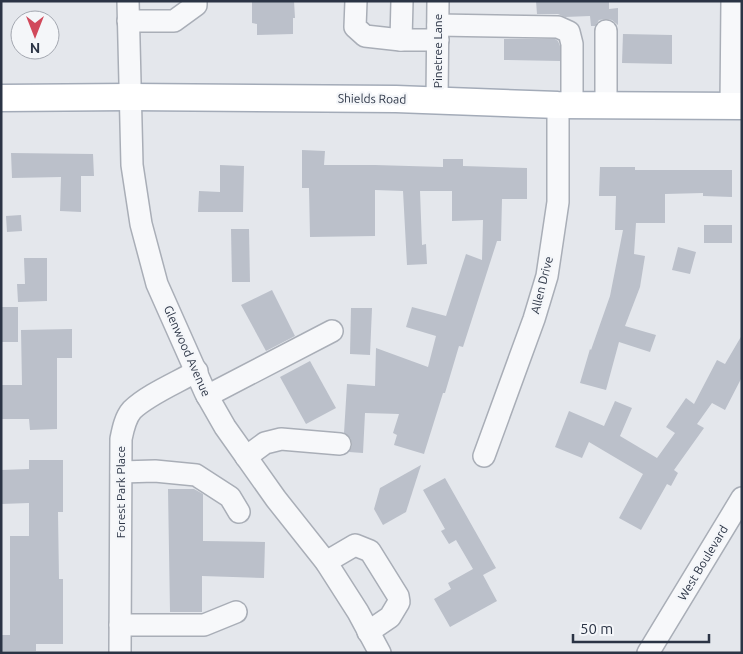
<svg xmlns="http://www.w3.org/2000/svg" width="743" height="654" font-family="Ubuntu,sans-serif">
<rect width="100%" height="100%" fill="#e4e7ec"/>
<g fill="#bbc0ca">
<polygon points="252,1 294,1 295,18 293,18 293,34 257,35 257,24 252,23"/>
<polygon points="536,1 609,1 609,9 618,8 618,25 612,20 606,19 599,20 595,26 591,26 590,16 565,17 558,14 537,14"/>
<polygon points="623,34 672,35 672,64 622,63"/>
<polygon points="504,39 555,39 558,41 560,46 560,61 504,60"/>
<polygon points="302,150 325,151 324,165 375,165 443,167 443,159 463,159 463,166 527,168 527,199 502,199 501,241 497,241 463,347 459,346 445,393 443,393 424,454 394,445 397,435 393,433 399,414 365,413 363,453 349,452 352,446 351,439 344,433 347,384 375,386 376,348 428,367 436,336 406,327 412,307 446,316 466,254 482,260 483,220 452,221 452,191 420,191 422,245 426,244 427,264 407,265 403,191 375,190 375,236 310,237 309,188 302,188"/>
<polygon points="11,153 93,154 94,176 81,176 81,212 60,211 61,177 12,178"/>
<polygon points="220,165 244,166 243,212 198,212 199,191 220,192"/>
<polygon points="600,167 635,167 635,170 732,170 732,197 703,196 703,193 665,194 665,223 636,223 634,254 645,256 640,287 625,326 656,335 650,352 619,342 606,390 580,383 590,349 591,350 610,296 623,230 615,230 616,196 599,196"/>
<polygon points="21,215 22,231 7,232 6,216"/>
<rect x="704" y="225" width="28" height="18"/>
<polygon points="231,229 249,229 250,282 232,282"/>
<polygon points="678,247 696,252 690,274 672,270"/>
<polygon points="24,258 47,258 47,301 18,302 17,284 25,284"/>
<polygon points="272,290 295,336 266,351 241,305"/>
<rect x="1" y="307" width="17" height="35"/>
<polygon points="351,308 372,308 370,355 350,354"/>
<polygon points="72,329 72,358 57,358 57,429 30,430 29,419 1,419 1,385 22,385 21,330"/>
<polygon points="742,335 742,377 725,410 712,403 697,424 704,428 674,470 678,473 671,486 667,484 641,530 619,518 643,474 589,442 582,458 555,447 569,411 604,426 615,401 632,408 620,436 657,458 675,433 666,427 686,398 694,404 717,360 725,364"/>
<polygon points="310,361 336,408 306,424 280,377"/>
<polygon points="29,460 63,460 63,512 58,512 59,579 63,579 63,644 36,644 36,651 1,651 1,635 10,635 10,536 29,536 29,503 1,504 1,470 29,469"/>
<polygon points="421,465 406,512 383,525 374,509 380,488"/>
<polygon points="445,478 496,568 483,575 497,601 450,627 434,599 451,589 448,583 473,569 456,540 449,544 441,531 445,529 423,490"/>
<polygon points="168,489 194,489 203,494 203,541 265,542 264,578 202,576 202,612 170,612"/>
</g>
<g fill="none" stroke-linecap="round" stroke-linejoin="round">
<g stroke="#a9aeb7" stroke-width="24">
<g id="minor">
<polyline points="128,1 132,165 141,224 157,284 205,392 225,427 276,499 326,562 358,612 380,653"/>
<polyline points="356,1 355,27 365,36 401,40 438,40"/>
<polyline points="128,21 174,21 196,5 196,1"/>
<polyline points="438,25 558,27 569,32 572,44 572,105"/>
<polyline points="401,40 402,1"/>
<polyline points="437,100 438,1"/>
<polyline points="606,106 606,31"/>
<polyline points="731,106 732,1"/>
<polyline points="207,396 332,331"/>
<polyline points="484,456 534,319 547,276 558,202 558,105"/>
<polyline points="246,457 265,443 281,439 340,444"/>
<polyline points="121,472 155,471 196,475 230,497 239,512"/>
<polyline points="326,562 355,545 370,551 398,596 399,602 390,617 368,632"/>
<polyline points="120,625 204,625 236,612"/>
<path d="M120,653L121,439C123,429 125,418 132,410C147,395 178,382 197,371"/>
<polyline points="648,653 742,498"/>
</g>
</g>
<g stroke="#a3abb8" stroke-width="29">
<polyline id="major" points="1,98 130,97 396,99 558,105 742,106"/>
</g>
<use href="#minor" stroke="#f7f8fa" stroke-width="21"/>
<use href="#major" stroke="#fff" stroke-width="26"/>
</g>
<g text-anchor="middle" stroke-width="4.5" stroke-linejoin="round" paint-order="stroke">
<g font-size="12" fill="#2b3445" stroke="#f4f6f9">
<text transform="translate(438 51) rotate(-90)" y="4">Pinetree Lane</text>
<text transform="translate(372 99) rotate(1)" y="4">Shields Road</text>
<text transform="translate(542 285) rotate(-76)" y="4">Allen Drive</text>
<text transform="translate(187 351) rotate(66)" y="4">Glenwood Avenue</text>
<text transform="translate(121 492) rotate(-90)" y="4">Forest Park Place</text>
<text transform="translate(703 563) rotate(-59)" y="4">West Boulevard</text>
</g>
</g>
<rect width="743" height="654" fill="none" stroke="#2b3445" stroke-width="5"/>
<g transform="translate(35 35) rotate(180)"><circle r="24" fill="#f4f6f9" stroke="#a4a8b1"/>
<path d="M0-4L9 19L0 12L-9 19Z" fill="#d1495b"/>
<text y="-8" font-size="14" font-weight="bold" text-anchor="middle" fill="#2b3445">N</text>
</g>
<path d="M573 634v8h136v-8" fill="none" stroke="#2b3445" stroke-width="2.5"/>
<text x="580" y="634" font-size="15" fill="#2b3445" stroke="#f4f6f9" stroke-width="4" paint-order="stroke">50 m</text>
</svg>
